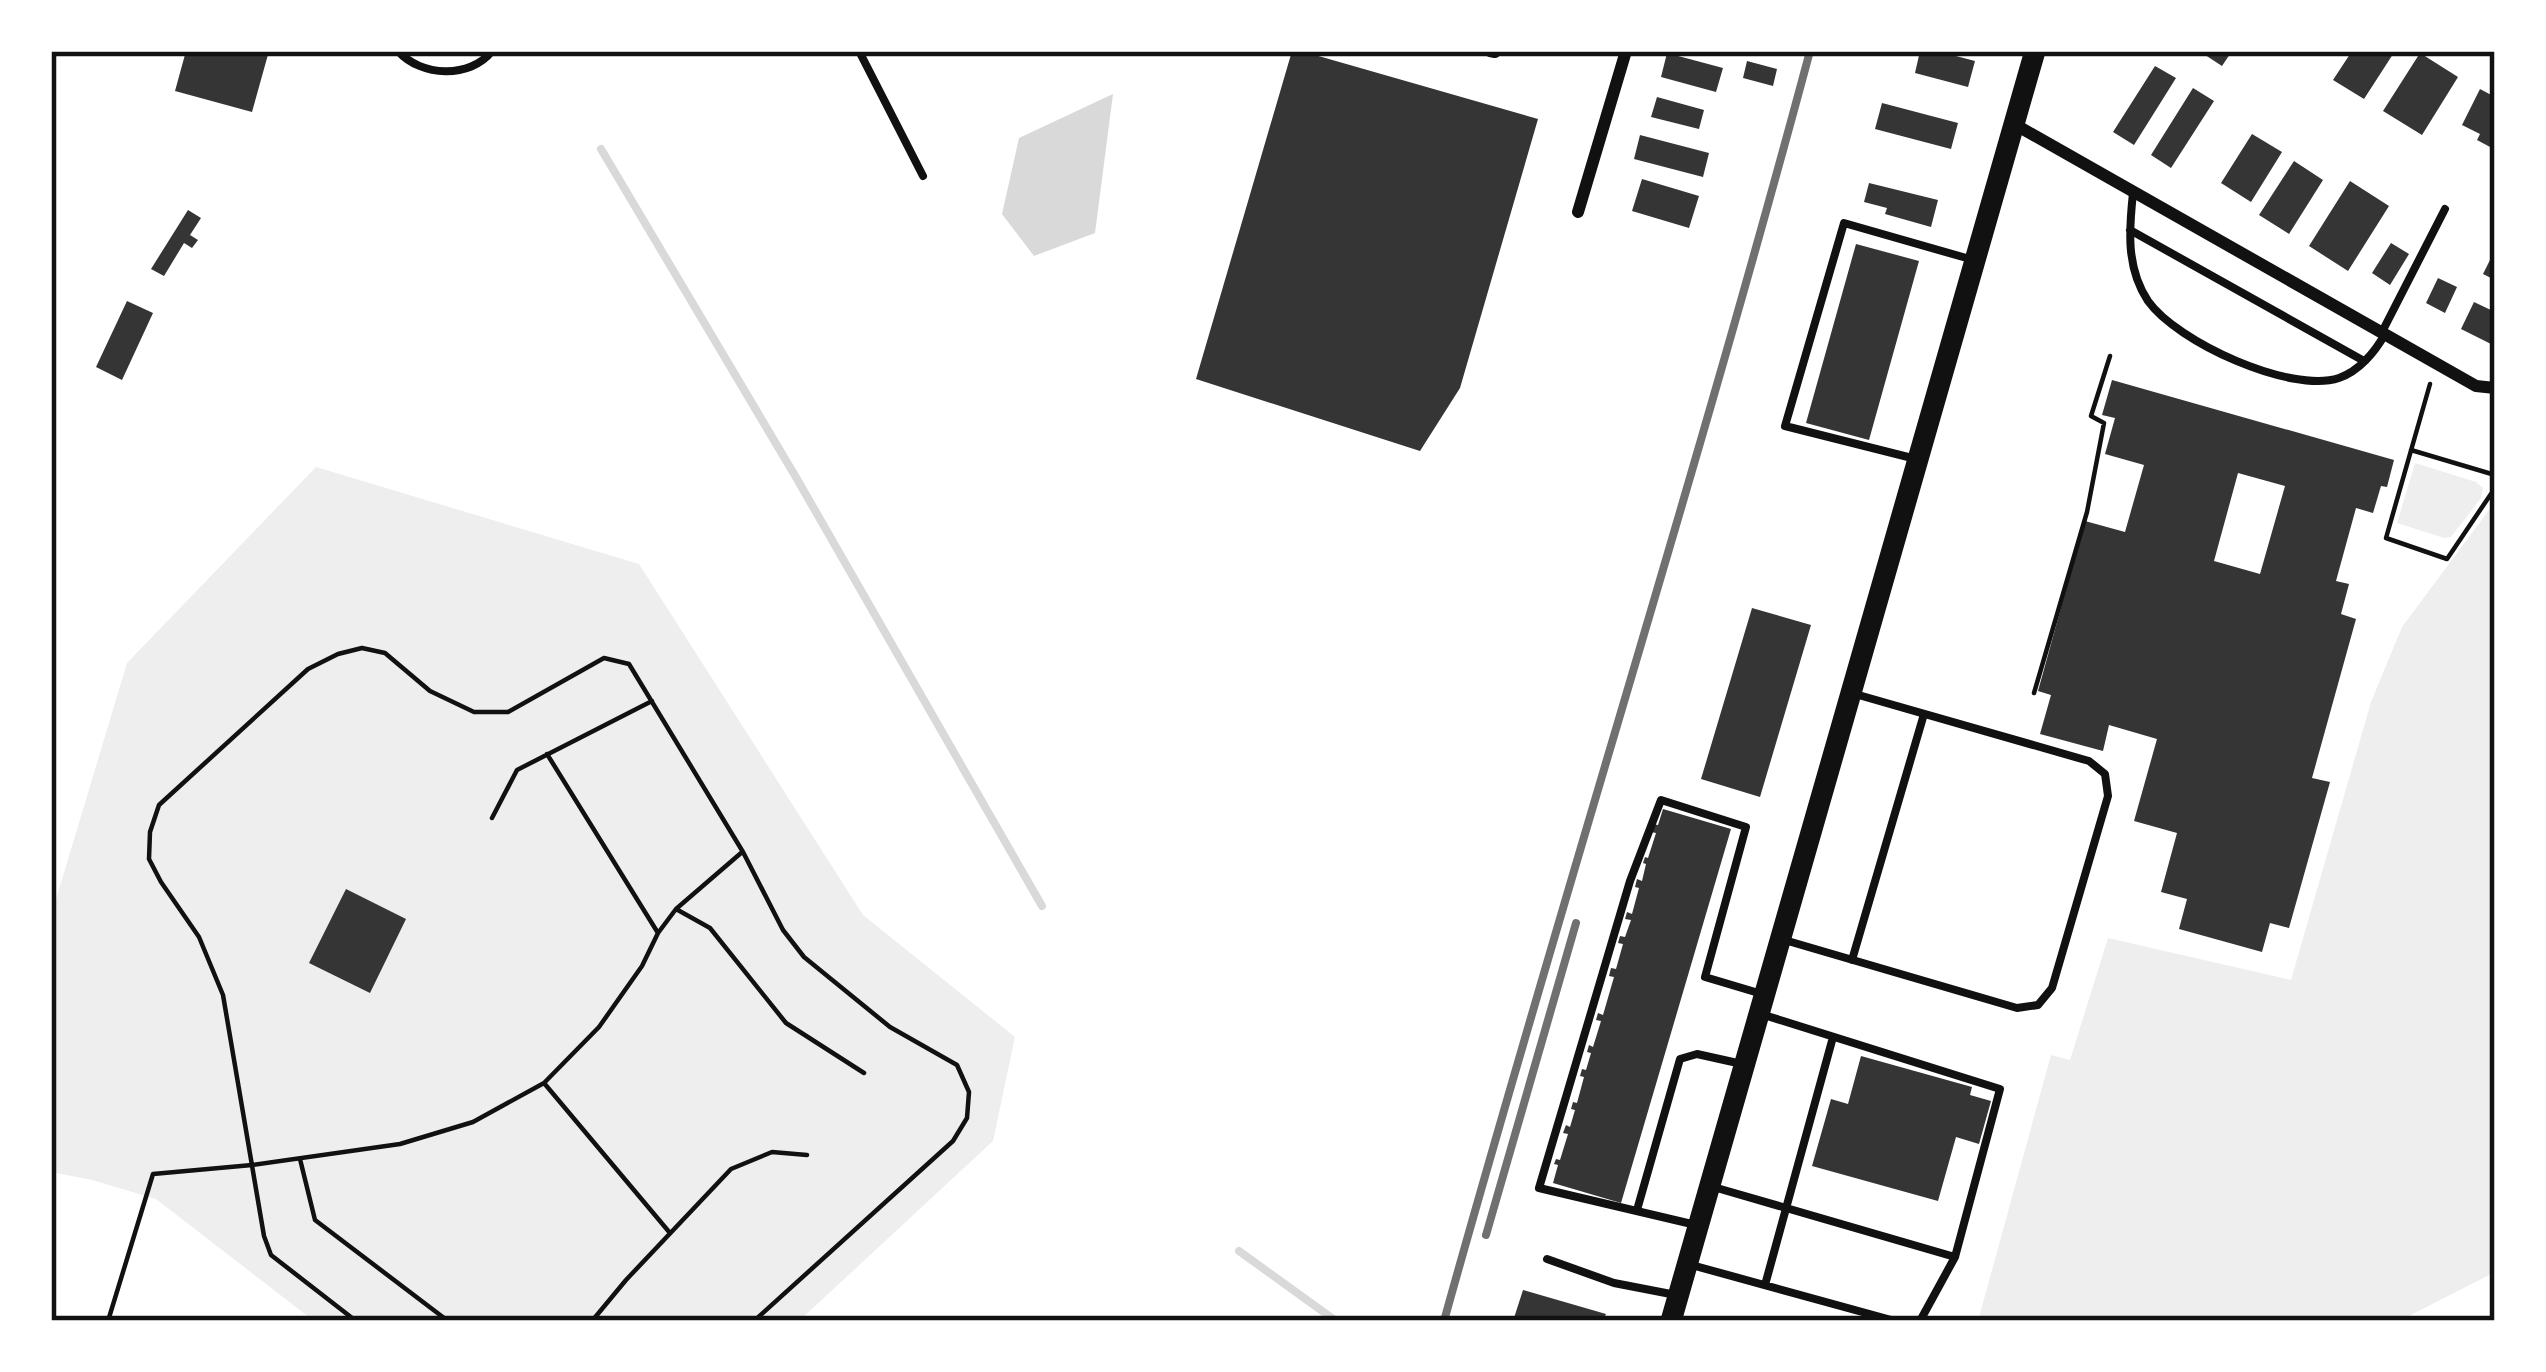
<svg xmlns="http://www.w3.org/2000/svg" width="2546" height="1372" font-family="'Source Sans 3',sans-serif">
	<rect width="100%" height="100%" fill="#fff"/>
	<path fill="#eee" d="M 2415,463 L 2476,482 L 2483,488 L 2481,498 L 2451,537 L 2444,538 L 2397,523 Z
		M 316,467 L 639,564 L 863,915 L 1015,1037 L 993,1141 L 799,1321 L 314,1321 L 156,1199 L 92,1180 L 51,1172 L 51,916 L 127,663 Z
		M 2495,502 L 2495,1272 L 2399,1321 L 1978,1321 L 2051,1055 L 2070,1060 L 2108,938 L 2291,980 L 2371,702 L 2402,627 Z"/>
	<path fill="#d9d9d9" d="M 1113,94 L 1095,233 L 1034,256 L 1002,214 L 1019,138 Z"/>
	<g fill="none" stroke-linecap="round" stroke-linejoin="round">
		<path stroke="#d9d9d9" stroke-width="8" d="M 601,149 L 797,479 L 1042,906
			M 1239,1251 L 1336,1321"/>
	</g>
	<path fill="#353535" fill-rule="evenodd" d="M 186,51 L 269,51 L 252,112 L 175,91 Z
		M 1292,51 L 1301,51 L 1538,119 L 1460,388 L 1420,451 L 1196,379 Z
		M 1920,51 L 1937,51 L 1975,61 L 1968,87 L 1915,73 Z
		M 2199,51 L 2232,51 L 2222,66 Z
		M 2352,51 L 2395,51 L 2364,99 L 2333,80 Z
		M 1667,53 L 1723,68 L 1716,92 L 1661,77 Z
		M 2420,53 L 2458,77 L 2422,135 L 2383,111 Z
		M 1747,61 L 1777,69 L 1773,86 L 1743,78 Z
		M 2155,66 L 2176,78 L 2134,145 L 2113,132 Z
		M 2193,88 L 2214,101 L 2171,168 L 2151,155 Z
		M 2480,89 L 2495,97 L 2495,141 L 2492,148 L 2477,140 L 2480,134 L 2462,125 Z
		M 1657,97 L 1704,110 L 1699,129 L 1651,117 Z
		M 1882,103 L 1958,123 L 1951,149 L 1875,129 Z
		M 2252,134 L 2282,152 L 2251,202 L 2221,183 Z
		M 1640,135 L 1709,153 L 1703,177 L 1634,159 Z
		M 2294,161 L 2323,180 L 2289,234 L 2259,215 Z
		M 1642,179 L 1699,196 L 1689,228 L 1632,211 Z
		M 2350,181 L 2389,206 L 2348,271 L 2309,246 Z
		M 1869,183 L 1938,200 L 1931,227 L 1885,214 L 1887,208 L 1864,202 Z
		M 188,210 L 201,218 L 190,235 L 198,240 L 192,248 L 184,243 L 164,276 L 151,269 Z
		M 2391,243 L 2409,254 L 2390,285 L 2372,273 Z
		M 1856,244 L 1919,261 L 1869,440 L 1806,423 Z
		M 2495,250 L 2495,280 L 2483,274 Z
		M 2438,278 L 2457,287 L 2445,313 L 2426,303 Z
		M 127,301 L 153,313 L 122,380 L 96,367 Z
		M 2474,302 L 2495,312 L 2495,346 L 2461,329 Z
		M 2112,380 L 2394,460 L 2387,487 L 2381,486 L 2373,513 L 2356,508 L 2336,581 L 2349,584 L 2341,614 L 2356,619 L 2312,778 L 2330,782 L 2289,928 L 2270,923 L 2262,952 L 2179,929 L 2187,899 L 2161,892 L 2177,833 L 2134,821 L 2157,739 L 2109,725 L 2103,751 L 2040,734 L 2051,695 L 2038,691 L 2085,521 L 2125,532 L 2144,465 L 2105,454 L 2115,418 L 2102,415 ZM 2238,473 L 2285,486 L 2260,574 L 2214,561 Z
		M 1752,608 L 1811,625 L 1760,797 L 1701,779 Z
		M 1663,809 L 1731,829 L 1621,1203 L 1553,1183 L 1558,1165 L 1554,1164 L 1556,1159 L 1560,1160 L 1568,1134 L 1563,1133 L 1566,1125 L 1570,1127 L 1575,1110 L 1571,1109 L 1573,1102 L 1577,1103 L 1584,1077 L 1580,1076 L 1582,1069 L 1586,1070 L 1591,1053 L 1587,1052 L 1589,1045 L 1593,1047 L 1601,1021 L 1596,1020 L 1598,1013 L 1603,1015 L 1614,977 L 1609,976 L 1611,968 L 1616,969 L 1623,944 L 1618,943 L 1620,936 L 1625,937 L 1631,920 L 1625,919 L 1627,912 L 1632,914 L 1639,888 L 1635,887 L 1637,879 L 1642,881 L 1646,864 L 1643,863 L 1645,857 L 1648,858 L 1656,833 L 1651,832 L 1653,824 L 1658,825 Z
		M 346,889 L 406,919 L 370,993 L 309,963 Z
		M 1861,1056 L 1972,1087 L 1970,1095 L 1991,1101 L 1979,1144 L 1956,1137 L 1938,1201 L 1812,1166 L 1831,1099 L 1848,1104 Z
		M 1523,1290 L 1606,1314 L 1603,1321 L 1513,1321 Z"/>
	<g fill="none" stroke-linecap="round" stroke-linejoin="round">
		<path stroke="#111" stroke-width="4.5" d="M 2430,384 L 2386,538 L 2447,559 L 2495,488
			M 2411,450 L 2495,475
			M 2034,693 L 2087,512 L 2104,423 L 2091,416 L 2110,356
			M 547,754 L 658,933
			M 492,818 L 517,770 L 652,701
			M 676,909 L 710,928 L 786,1023 L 864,1073
			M 544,1083 L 670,1233
			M 300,1159 L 315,1220 L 448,1321
			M 108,1321 L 153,1174 L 252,1165 L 400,1144 L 473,1122 L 544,1083 L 599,1027 L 642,966 L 658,933 L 676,909 L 741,853
			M 356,1321 L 271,1255 L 264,1236 L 223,995 L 199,937 L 161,882 L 149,859 L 150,832 L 159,805 L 308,669 L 338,654 L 362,648 L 385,653 L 430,691 L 474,712 L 508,712 L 604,658 L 629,664 L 743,852 L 783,930 L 804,957 L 890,1027 L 957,1065 L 969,1092 L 967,1118 L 953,1141 L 754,1321
			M 592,1321 L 626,1280 L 731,1169 L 772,1152 L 807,1155"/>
		<path stroke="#111" stroke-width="8" d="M 398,51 C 421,77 470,79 492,51
			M 859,51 L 923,176
			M 2133,193 C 2129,230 2126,268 2148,301 C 2177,342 2291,394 2339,378 C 2359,371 2375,352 2385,334
			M 2130,230 L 2364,361
			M 2382,332 L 2445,209
			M 1916,459 L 1785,426 L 1844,223 L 1970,259
			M 1781,939 L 2017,1008 L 2038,1005 L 2052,988 L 2108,796 L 2105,774 L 2089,761 L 1855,694
			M 1852,960 L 1924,714
			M 1710,1186 L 1955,1257 L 2000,1089 L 1764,1015
			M 1637,1210 L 1680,1059 L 1697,1054 L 1742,1064
			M 1696,1225 L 1539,1188 L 1630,881 L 1661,800 L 1746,827 L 1705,977 L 1762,994
			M 1547,1259 L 1614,1283 L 1676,1295
			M 1688,1264 L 1895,1321
			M 1765,1285 L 1833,1037
			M 1920,1321 L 1955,1257"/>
		<path stroke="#111" stroke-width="12" d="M 1490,51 L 1495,52
			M 2014,124 L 2476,386 L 2495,388
			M 1578,212 L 1626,51"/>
		<path stroke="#111" stroke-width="21" d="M 1671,1321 L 2035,51"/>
		<path stroke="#707070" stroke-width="8" d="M 1486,1235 L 1576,923
			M 1444,1321 C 1562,897 1696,477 1810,51"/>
	</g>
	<rect width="2546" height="1372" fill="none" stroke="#ffffff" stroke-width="108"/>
	<rect x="54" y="54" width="2438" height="1264" fill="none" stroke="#111" stroke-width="4.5"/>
</svg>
